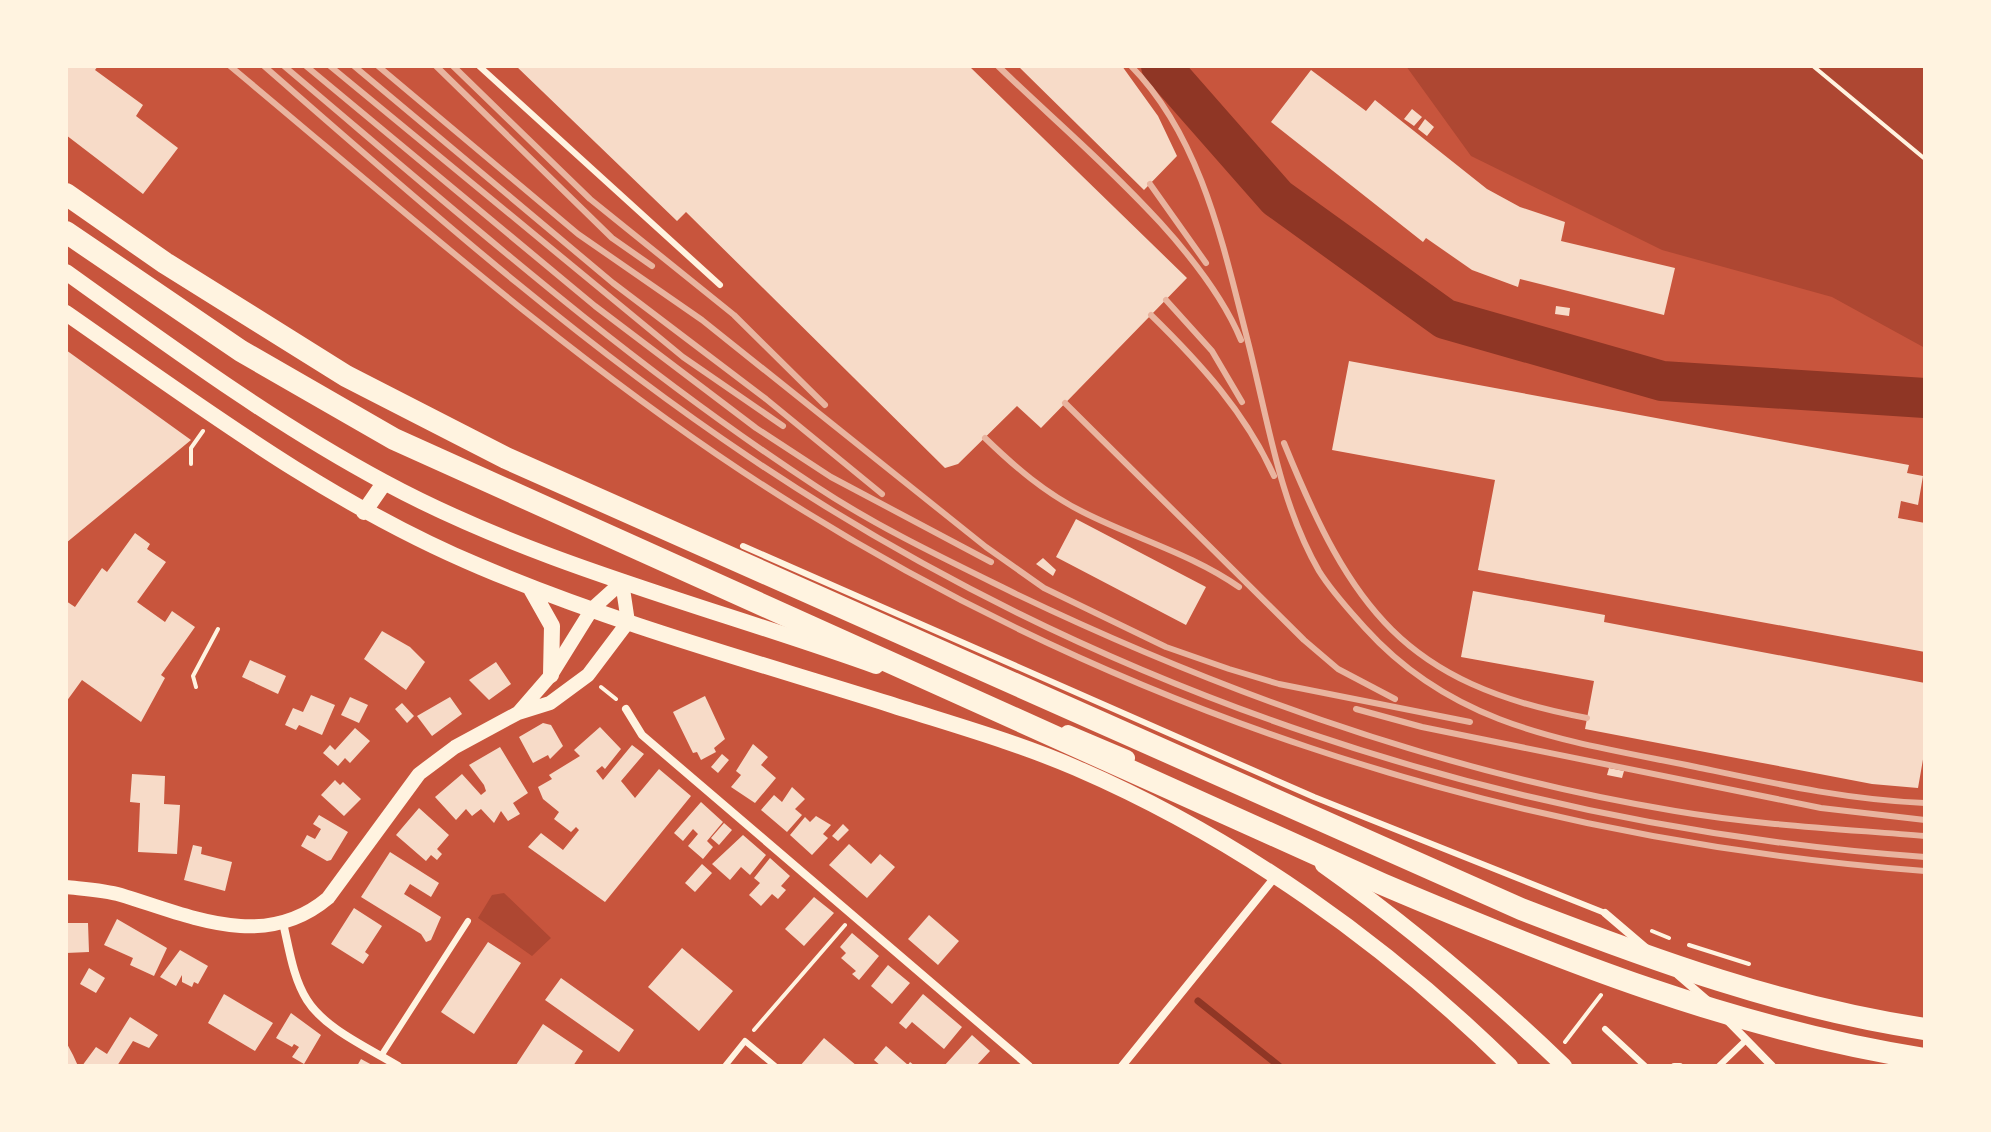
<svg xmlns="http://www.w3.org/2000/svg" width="1991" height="1132" font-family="Mulish,sans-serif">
	<rect width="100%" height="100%" fill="#c8553d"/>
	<path fill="#ae4732" d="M 1406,66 L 1925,66 L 1925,348 L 1832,297 L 1662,250 L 1471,156 Z
		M 504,893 L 551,938 L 532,956 L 478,918 L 492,895 Z"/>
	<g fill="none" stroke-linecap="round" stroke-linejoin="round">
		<path stroke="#8f3625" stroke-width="7" d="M 1198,1001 L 1279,1066"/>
		<path stroke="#8f3625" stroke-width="40" d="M 1161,66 L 1277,198 L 1445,319 L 1662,381 L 1925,398"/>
	</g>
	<path fill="#f7dbc8" d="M 66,66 L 98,66 L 95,70 L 143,105 L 136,116 L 178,148 L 143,194 L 66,135 Z
		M 516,66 L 969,66 L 1187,278 L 1041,428 L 1017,406 L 958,464 L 945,468 L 686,212 L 677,221 Z
		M 1018,66 L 1122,66 L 1158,116 L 1177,156 L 1144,190 Z
		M 1311,70 L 1366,111 L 1375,100 L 1487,189 L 1520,207 L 1565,222 L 1561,241 L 1675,268 L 1664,315 L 1520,279 L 1518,287 L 1472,270 L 1426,238 L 1423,242 L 1271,122 Z
		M 1412,109 L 1422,117 L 1414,126 L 1404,119 Z
		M 1425,119 L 1434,127 L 1427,136 L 1418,129 Z
		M 1556,306 L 1570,308 L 1569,316 L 1555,314 Z
		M 66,350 L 191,440 L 66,543 Z
		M 1349,361 L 1909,465 L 1907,473 L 1923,476 L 1918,505 L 1901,501 L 1898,518 L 1925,523 L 1925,652 L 1478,570 L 1495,480 L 1332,450 Z
		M 1076,519 L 1206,587 L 1186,625 L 1056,557 Z
		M 135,533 L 150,544 L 147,549 L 166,562 L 137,602 L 165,622 L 172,611 L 195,627 L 161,675 L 165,678 L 141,722 L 82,680 L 66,702 L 66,601 L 75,607 L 102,568 L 107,572 Z
		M 1043,558 L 1056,570 L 1053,576 L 1036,564 Z
		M 1473,591 L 1605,615 L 1604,622 L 1925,683 L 1925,748 L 1918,788 L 1872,784 L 1585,729 L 1594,681 L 1461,657 Z
		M 382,631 L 410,647 L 425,662 L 406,690 L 364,659 Z
		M 250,660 L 286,676 L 278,694 L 242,677 Z
		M 496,662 L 511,684 L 489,700 L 469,680 Z
		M 311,695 L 335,705 L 322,735 L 299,725 L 296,730 L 285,725 L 293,708 L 303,712 Z
		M 705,696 L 725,739 L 714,748 L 716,752 L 701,760 L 697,752 L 693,753 L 673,712 Z
		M 350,697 L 368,705 L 359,723 L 341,715 Z
		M 450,697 L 462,714 L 432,736 L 417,716 Z
		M 402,703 L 414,716 L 407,723 L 395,709 Z
		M 543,723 L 551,725 L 563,746 L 550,759 L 548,755 L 533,763 L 519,737 Z
		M 600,727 L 621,749 L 605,769 L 602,766 L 596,771 L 603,780 L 632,745 L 644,754 L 621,781 L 635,798 L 659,769 L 691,796 L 605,902 L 528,847 L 541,833 L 563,850 L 579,830 L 576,827 L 571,832 L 554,819 L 559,812 L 543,799 L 538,787 L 552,779 L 549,775 L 580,756 L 574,750 Z
		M 355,728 L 370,741 L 350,763 L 345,758 L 338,766 L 323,753 L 330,745 L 335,750 Z
		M 753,744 L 768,757 L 761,765 L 776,778 L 755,803 L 731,787 L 741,775 L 736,771 Z
		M 500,747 L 528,793 L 513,803 L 520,814 L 508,821 L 501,811 L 494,823 L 481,809 L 472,816 L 466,809 L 456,820 L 435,797 L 462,774 L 481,795 L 486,791 L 484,785 L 469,765 Z
		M 722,754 L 729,760 L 718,773 L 711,767 Z
		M 1609,768 L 1624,771 L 1622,778 L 1607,775 Z
		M 132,774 L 165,776 L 164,804 L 180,805 L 177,854 L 138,852 L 140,803 L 130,802 Z
		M 335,780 L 340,785 L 343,782 L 361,799 L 344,816 L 321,795 Z
		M 792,787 L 805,799 L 795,809 L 802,815 L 787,832 L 761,810 L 774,795 L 782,802 Z
		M 701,802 L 723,822 L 707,841 L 713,847 L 703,859 L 688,846 L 698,834 L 693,829 L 683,841 L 674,833 Z
		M 419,808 L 449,835 L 437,849 L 442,854 L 437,860 L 431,855 L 426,861 L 396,835 Z
		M 319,815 L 348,832 L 331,860 L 327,861 L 301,846 L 307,835 L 315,839 L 321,829 L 313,824 Z
		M 816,816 L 831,825 L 823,834 L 828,838 L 812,855 L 790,835 L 805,817 L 810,822 Z
		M 724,823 L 732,830 L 719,845 L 711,838 Z
		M 843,824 L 849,830 L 838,841 L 832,836 Z
		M 743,835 L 766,855 L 750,875 L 741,867 L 730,880 L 712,864 Z
		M 849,844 L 871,864 L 880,854 L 895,867 L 867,898 L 829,865 Z
		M 193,845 L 202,847 L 201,854 L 232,862 L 225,891 L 184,880 Z
		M 390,852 L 439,883 L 431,897 L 410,884 L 404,894 L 441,917 L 431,940 L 426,942 L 421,934 L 361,897 Z
		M 770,858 L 790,876 L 781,886 L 786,890 L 778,899 L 772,894 L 761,906 L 749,895 L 760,883 L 754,878 Z
		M 702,864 L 712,873 L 695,892 L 685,883 Z
		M 814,897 L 834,913 L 804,946 L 785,929 Z
		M 354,908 L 382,926 L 365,952 L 369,955 L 363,964 L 331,944 Z
		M 929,915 L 959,941 L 938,965 L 908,939 Z
		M 117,919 L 167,948 L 154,976 L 130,965 L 133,958 L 104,945 Z
		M 66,923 L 88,923 L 89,952 L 66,953 Z
		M 852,933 L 879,956 L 859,980 L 852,974 L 856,971 L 841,958 L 846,953 L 840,947 Z
		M 488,942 L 521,963 L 474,1034 L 441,1012 Z
		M 682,948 L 733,991 L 699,1031 L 648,987 Z
		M 180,950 L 208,966 L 198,984 L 194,982 L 192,987 L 182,982 L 182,975 L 176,986 L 160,977 Z
		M 888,965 L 910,983 L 892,1004 L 871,986 Z
		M 89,968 L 105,978 L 96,993 L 80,984 Z
		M 561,978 L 634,1030 L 619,1052 L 545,1000 Z
		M 224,994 L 273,1023 L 255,1051 L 208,1023 Z
		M 923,994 L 962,1027 L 944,1049 L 912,1022 L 906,1029 L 899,1023 Z
		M 291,1013 L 321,1035 L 304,1064 L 292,1057 L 299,1047 L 294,1044 L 292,1047 L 276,1038 Z
		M 130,1017 L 158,1035 L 149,1048 L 133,1041 L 117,1066 L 82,1066 L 96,1047 L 107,1054 Z
		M 543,1024 L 583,1051 L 573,1066 L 516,1065 Z
		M 972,1035 L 990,1051 L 976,1066 L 944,1066 Z
		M 824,1038 L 857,1066 L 800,1066 Z
		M 66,1042 L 73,1055 L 78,1066 L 66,1066 Z
		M 886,1046 L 908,1065 L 910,1062 L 915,1066 L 881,1066 L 874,1060 Z
		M 361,1059 L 374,1066 L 357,1066 Z"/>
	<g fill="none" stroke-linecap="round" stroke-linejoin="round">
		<path stroke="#fff3e0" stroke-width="4" d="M 1813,66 L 1925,159
			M 191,464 L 191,448 L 203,431
			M 196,687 L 193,676 L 218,629
			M 601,687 L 616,699
			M 1652,931 L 1669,938
			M 1689,945 L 1749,964
			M 754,1030 L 845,925
			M 1565,1042 L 1601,995"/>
		<path stroke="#fff3e0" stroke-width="6" d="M 479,66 L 720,285
			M 743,546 L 1314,797 L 1605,913
			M 1605,1029 L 1645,1066
			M 381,1056 L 468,921
			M 725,1066 L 745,1041 L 775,1066
			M 1674,1066 L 1680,1066
			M 1719,1066 L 1746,1040"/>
		<path stroke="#fff3e0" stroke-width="8" d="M 626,709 L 642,735 L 1029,1066
			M 1605,913 L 1646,948
			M 283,923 C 289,948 293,978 307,1000 C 325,1029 369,1048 398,1066
			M 1678,975 L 1707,1000
			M 1725,1018 L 1772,1066
			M 1122,1066 L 1275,877"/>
		<path stroke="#fff3e0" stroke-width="14" d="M 518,713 L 551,675 L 592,609 L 622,582
			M 66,887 C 84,889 104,890 121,895 C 190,916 264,952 328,898 L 419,774 L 455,747 L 518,713 L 550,703 L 588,675 L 628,622 L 622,582"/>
		<path stroke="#fff3e0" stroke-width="16" d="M 66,272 C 168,345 272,422 384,482 C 538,565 712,607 876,666
			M 66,313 C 200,406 330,504 481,567 C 613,623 752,661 889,704 C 951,724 1016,742 1076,768 C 1238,838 1385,943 1510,1066
			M 364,512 L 384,483
			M 530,587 L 552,626 L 551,675
			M 1068,733 L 1127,758
			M 1323,865 C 1409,926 1488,993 1564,1066"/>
		<path stroke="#fff3e0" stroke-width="22" d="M 66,194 L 165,263 L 346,376 L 506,458 L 1521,909 C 1653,960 1784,1008 1925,1029
			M 66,232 L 241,351 L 394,439 L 1382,884 C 1558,959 1734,1029 1925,1059"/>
		<path stroke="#e9b49f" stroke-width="6" d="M 230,66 C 397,205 562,352 743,472 C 1097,706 1503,839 1925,871
			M 264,66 C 421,203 576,341 749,457 C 1096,691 1508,828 1925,857
			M 284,66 C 457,212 627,363 817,487 C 879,528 947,560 1014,593 C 1223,693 1445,773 1675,811 C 1757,825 1842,829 1925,836
			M 306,66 L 595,306 L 756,428 L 831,477 L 991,562
			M 330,66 L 683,357 L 783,426
			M 354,66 L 613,283 L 766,399 L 882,494
			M 378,66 L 578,234 L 702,320 L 986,547 L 1044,588 L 1166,647 L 1229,669 L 1279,684 L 1470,722
			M 436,66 L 612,238 L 652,266
			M 453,66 L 590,199 L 734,315 L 825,405
			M 998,66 C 1075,141 1200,241 1241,340
			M 1131,66 C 1201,137 1223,245 1247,338 C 1267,415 1279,502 1319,571 C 1332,592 1349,610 1365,628 C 1456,729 1570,741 1696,767 C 1772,783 1847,800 1925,803
			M 1150,184 L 1206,263
			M 1166,300 L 1212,351 L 1242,402
			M 1151,315 C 1201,364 1245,412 1274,476
			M 1065,403 L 1304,640 L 1338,669 L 1395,699
			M 985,438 C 1015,467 1045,493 1083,512 C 1134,538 1192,554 1239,587
			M 1284,443 C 1351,608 1403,684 1587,718
			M 1356,709 L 1422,727 L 1821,808 L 1925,820"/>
	</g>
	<rect width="1991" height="1132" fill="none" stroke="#fff3e0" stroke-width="136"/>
</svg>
